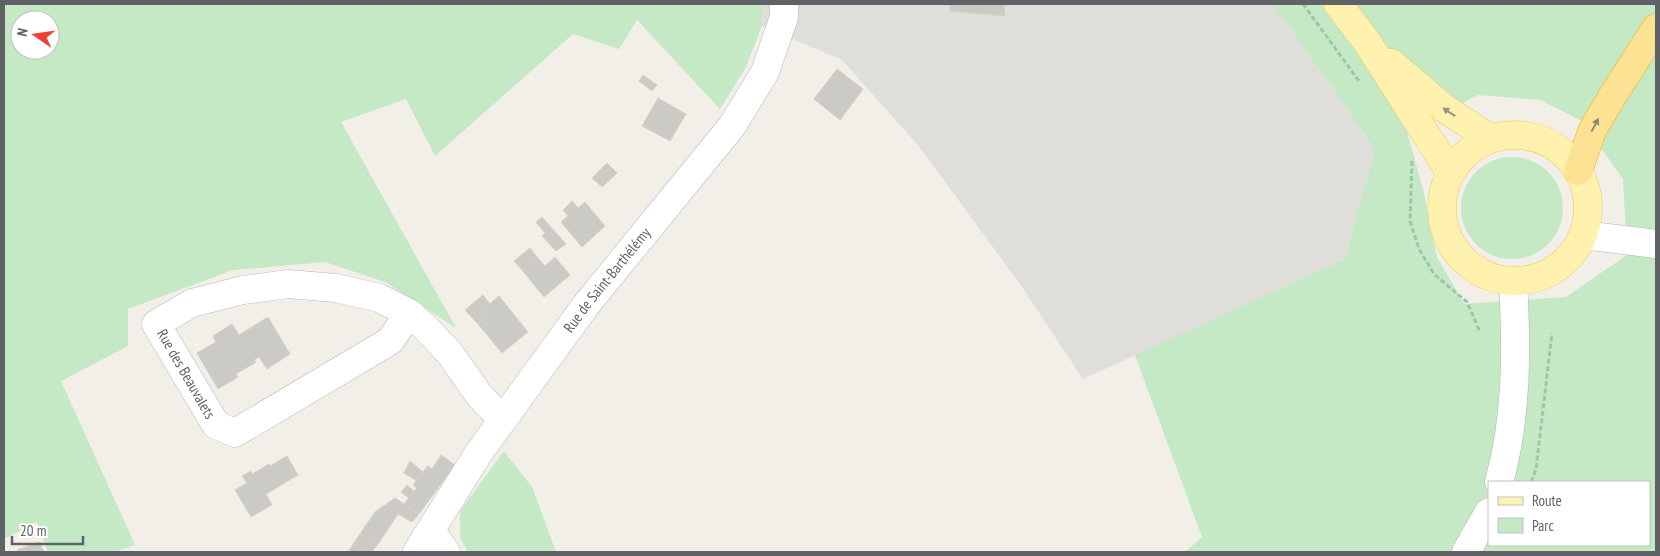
<svg xmlns="http://www.w3.org/2000/svg" width="1660" height="556" font-family="'PT Sans Narrow',sans-serif">
	<rect width="100%" height="100%" fill="#f1efe8"/>
	<path fill="#e0deda" d="M 763,4 L 1273,4 L 1375,149 L 1345,259 L 1083,379 L 1020,284 L 918,145 L 842,60 L 762,26 Z"/>
	<path fill="#c5e8c5" fill-rule="evenodd" d="M 4,4 L 763,4 L 762,26 L 746,67 L 720,109 L 637,20 L 619,49 L 573,34 L 435,156 L 406,99 L 341,122 L 456,328 L 385,282 L 325,262 L 233,270 L 128,309 L 128,346 L 61,381 L 135,545 L 114,552 L 48,552 L 37,522 L 4,539 ZM 20,20 L 50,20 L 50,50 L 20,50 Z
		M 1273,4 L 1656,4 L 1656,552 L 1185,552 L 1202,537 L 1135,355 L 1345,259 L 1375,149 ZM 1478,95 L 1541,100 L 1582,121 L 1623,179 L 1627,255 L 1566,297 L 1464,304 L 1437,257 L 1423,189 L 1407,132 ZM 1489,482 L 1649,482 L 1649,545 L 1489,545 Z
		M1461 208a51 51 0 1 1 102 0a51 51 0 1 1-102 0Z
		M 504,451 L 532,487 L 556,552 L 468,552 L 460,538 L 460,511 Z"/>
	<path fill="#cccac5" stroke="#d6d1c6" d="M 950,4 L 1004,4 L 1005,16 L 950,11 Z
		M 837,69 L 863,89 L 840,120 L 814,99 Z
		M 643,75 L 657,85 L 652,91 L 639,81 Z
		M 658,98 L 686,114 L 670,141 L 642,126 Z
		M 607,163 L 617,173 L 602,187 L 592,178 Z
		M 572,201 L 578,208 L 585,202 L 605,226 L 582,247 L 561,222 L 568,216 L 563,210 Z
		M 542,217 L 566,244 L 556,251 L 542,236 L 545,233 L 536,222 Z
		M 530,248 L 538,258 L 522,270 L 514,261 Z
		M 555,257 L 570,275 L 544,297 L 522,270 L 538,258 L 545,266 Z
		M 483,295 L 490,304 L 482,311 L 487,316 L 478,324 L 465,310 Z
		M 499,296 L 528,332 L 502,353 L 478,324 L 487,316 L 482,311 Z
		M 268,317 L 290,354 L 267,369 L 259,357 L 254,360 L 256,362 L 236,374 L 238,377 L 218,389 L 197,353 L 216,342 L 213,336 L 232,324 L 239,335 Z
		M 441,455 L 455,465 L 419,514 L 404,504 L 417,488 L 413,485 L 423,472 L 428,466 L 432,469 Z
		M 287,456 L 298,475 L 266,494 L 272,505 L 251,517 L 235,490 L 247,483 L 242,476 L 251,471 L 252,474 L 269,464 L 270,466 Z
		M 410,461 L 423,472 L 417,481 L 404,473 Z
		M 407,485 L 414,491 L 409,498 L 401,492 Z
		M 395,498 L 419,514 L 412,522 L 398,514 L 378,544 L 360,534 L 375,512 Z
		M 360,534 L 378,544 L 372,552 L 348,552 Z
		M 39,542 L 44,552 L 18,552 L 17,550 Z"/>
	<g fill="none" stroke-linecap="round" stroke-linejoin="round">
		<defs>
			<g id="minor">
				<path d="M 1583,235 L 1656,244"/>
				<path d="M 409,313 L 390,341 L 235,433 L 216,425 L 156,324 L 192,303 L 243,290 L 288,284 L 336,288 L 379,298 L 409,313 L 427,329 L 451,355 L 479,395 L 502,419"/>
				<path d="M 1499,482 C 1517,418 1517,349 1513,282"/>
				<path d="M 431,531 L 446,552"/>
				<path id="s1" d="M 417,552 L 478,454 L 586,305 L 732,126 L 765,72 L 784,17 L 784,4"/>
				<path d="M 1466,552 L 1489,512"/>
			</g>
			<path id="major" d="M 1338,4 L 1367,42 L 1450,172
				M 1391,63 L 1445,109 L 1490,138
				M1442 208a73 73 0 1 1 146 0a73 73 0 1 1-146 0Z"/>
			<path id="highway" d="M 1578,171 L 1592,131 L 1613,95 L 1656,28"/>
		</defs>
		<use href="#minor" stroke="#b5b8bc" stroke-width="29"/>
		<use href="#major" stroke="#f2c960" stroke-width="29"/>
		<use href="#highway" stroke="#f9ab00" stroke-width="29"/>
		<path stroke="#9cc7a9" stroke-width="3" stroke-dasharray="5 2.5" stroke-linecap="butt" d="M 1303,4 L 1359,81
			M 1412,161 L 1410,221 L 1419,249 L 1434,274 L 1467,302 L 1480,332
			M 1531,482 L 1536,469 L 1552,333"/>
		<use href="#minor" stroke="#fff" stroke-width="28"/>
		<use href="#major" stroke="#fff2af" stroke-width="28"/>
		<use href="#highway" stroke="#fde293" stroke-width="28"/>
	</g>
	<defs><path id="oneway-solid" d="M-6-.8H1V-3.2L6.5 0L1 3.2V.8H-6Z" transform="scale(1.25)"/></defs>
	<use fill="#979581" href="#oneway-solid" transform="translate(1449 112) rotate(-146)"/>
	<use fill="#8e8975" href="#oneway-solid" transform="translate(1595 125) rotate(-62)"/>
	<g text-anchor="middle" stroke-width="4.5" stroke-linejoin="round" paint-order="stroke">
		<g font-size="15" fill="#5f6368" stroke="#fff">
			<text dy="5" stroke="none"><textPath href="#s1" startOffset="332">Rue de Saint-Barthélémy</textPath></text>
			<text transform="translate(186 374) rotate(60)" y="5">Rue des Beauvalets</text>
		</g>
	</g>
	<rect width="1660" height="556" fill="none" stroke="#5f6368" stroke-width="10"/>
	<rect x="1488" y="481" width="162" height="65" fill="#ffffff" stroke="#bfc1c3"/>
	<rect x="1498" y="497" width="25" height="8" fill="#fff2af" stroke="#bfc1c3"/>
	<text x="1532" y="506" font-size="15" fill="#5f6368">Route</text>
	<rect x="1498" y="518" width="25" height="15" fill="#c5e8c5" stroke="#bfc1c3"/>
	<text x="1532" y="531" font-size="15" fill="#5f6368">Parc</text>
	<g transform="translate(35 35) rotate(283)"><circle r="24" fill="#ffffff" stroke="#bfc1c3"/>
	<path d="M0-4L9 19L0 12L-9 19Z" fill="#ea4335"/>
	<text y="-8" font-size="14" font-weight="bold" text-anchor="middle" fill="#5f6368">N</text>
	</g>
	<path d="M12 536v8h71v-8" fill="none" stroke="#5f6368" stroke-width="2.5"/>
	<text x="20" y="536" font-size="15" fill="#5f6368" stroke="#ffffff" stroke-width="4" paint-order="stroke">20 m</text>
</svg>
